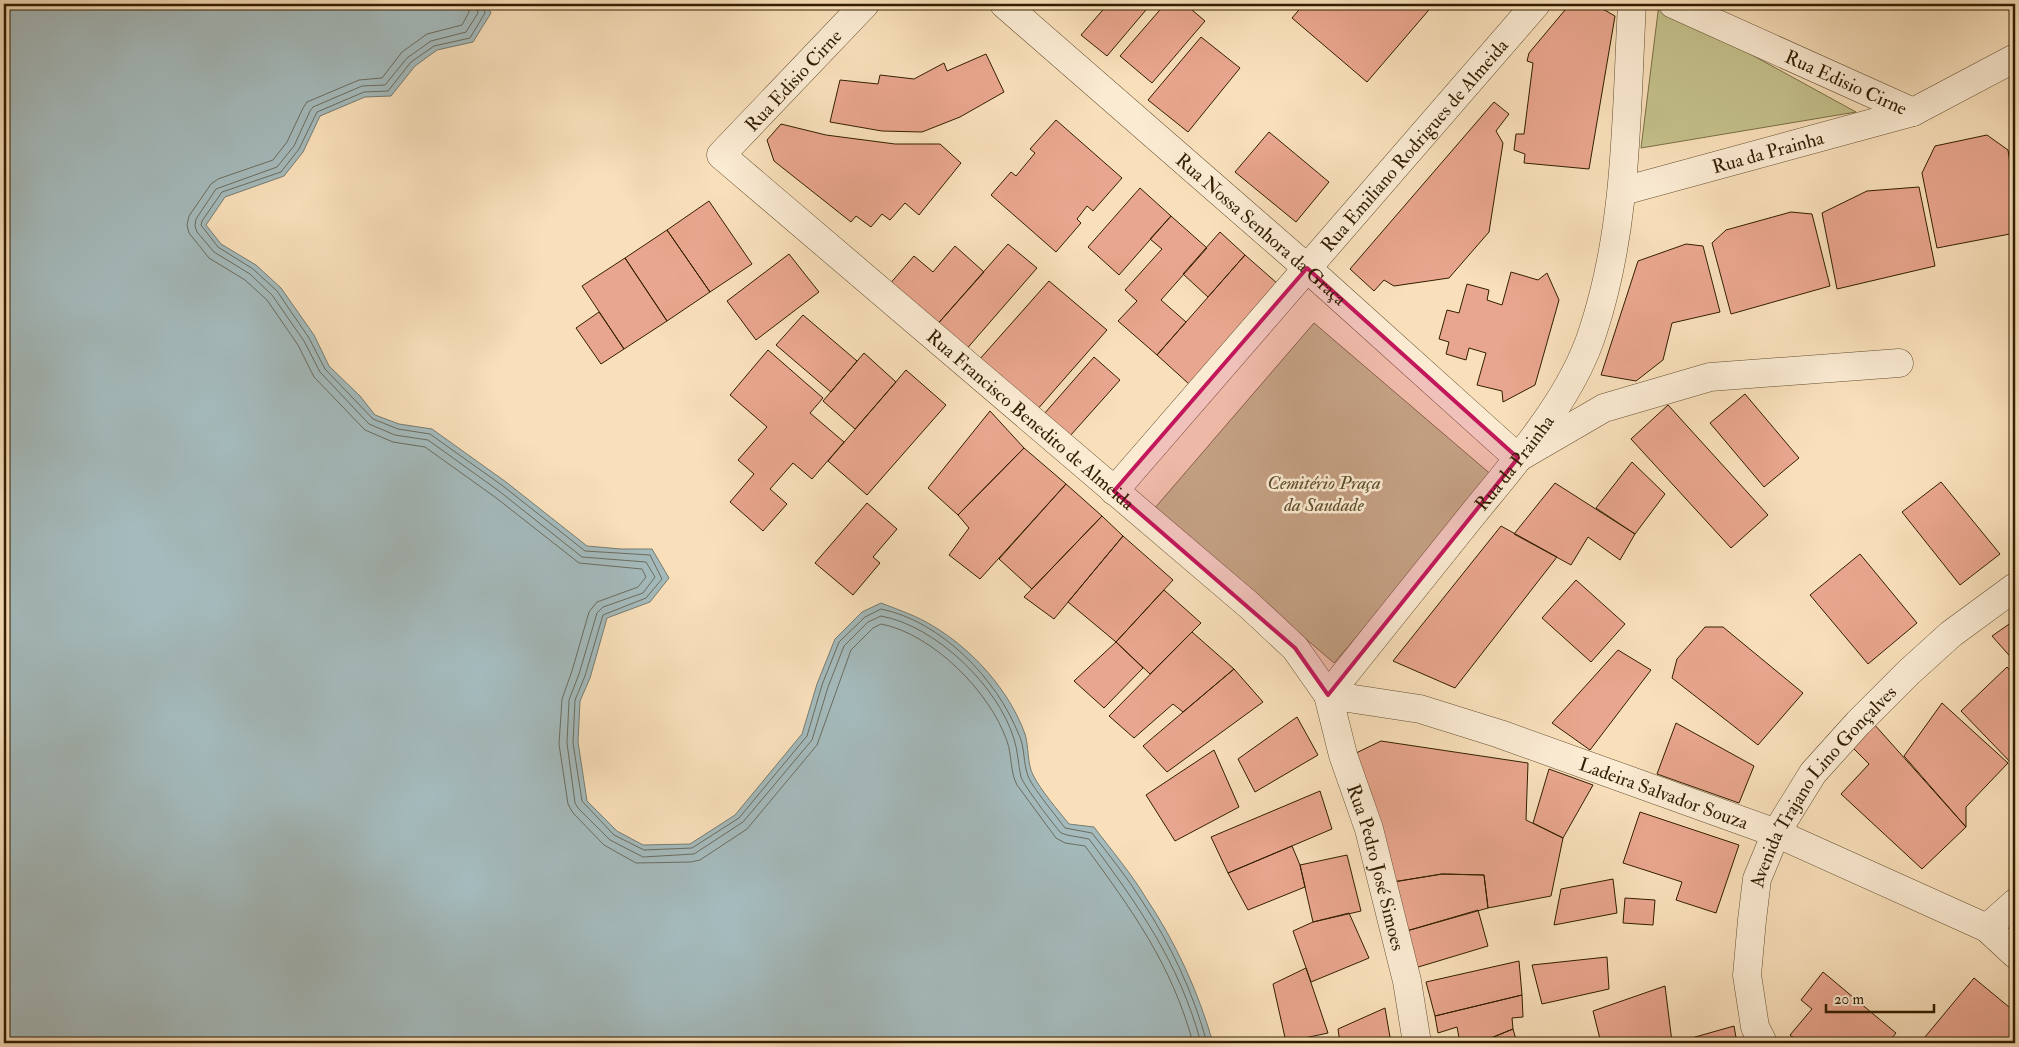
<svg xmlns="http://www.w3.org/2000/svg" width="2019" height="1047" font-family="'IM FELL Double Pica',serif">
	<rect width="100%" height="100%" fill="#f9e0bb"/>
	<filter id="stains"><feTurbulence type="fractalNoise" baseFrequency=".004" numOctaves="4"/><feColorMatrix values="0 0 0 0 .2 0 0 0 0 .09 0 0 0 0 .02 0 0 0 .5 -.17"/></filter>
	<radialGradient id="worn" r=".72"><stop offset=".6" stop-color="#630" stop-opacity="0"/><stop offset="1" stop-color="#630" stop-opacity=".3"/></radialGradient>
	<path fill="#c4c18c" stroke="#7b7046" d="M 1659,4 L 1856,112 L 1641,148 Z
		M 1314,323 L 1494,477 L 1334,663 L 1154,509 Z"/>
	<path fill="#a4babc" stroke="#767c71" d="M 4,4 L 487,4 L 491,13 L 473,42 L 437,50 L 415,66 L 391,96 L 365,97 L 320,116 L 303,152 L 284,176 L 225,197 L 206,225 L 221,244 L 256,265 L 281,288 L 314,335 L 329,366 L 360,396 L 375,415 L 399,424 L 432,429 L 506,482 L 587,546 L 621,549 L 652,549 L 669,578 L 650,602 L 607,618 L 590,678 L 580,701 L 578,742 L 587,801 L 617,831 L 643,845 L 690,844 L 735,815 L 802,734 L 817,684 L 835,639 L 862,612 L 881,603 C 899,610 917,616 933,626 C 973,650 1009,690 1025,734 C 1029,747 1027,763 1033,775 C 1042,792 1057,809 1069,824 L 1094,827 C 1112,851 1131,873 1146,898 C 1176,943 1198,991 1213,1043 L 4,1043 Z"/>
	<g fill="none" stroke-linecap="round" stroke-linejoin="round">
		<path stroke="#6b6c5e" stroke-width="1" d="M 469,4 L 469,12 L 462,25 L 427,34 L 402,52 L 382,78 L 359,80 L 307,102 L 303,108 L 287,142 L 273,160 L 218,179 L 211,184 L 189,216 L 187,225 L 189,233 L 209,258 L 245,280 L 267,300 L 298,345 L 314,377 L 365,430 L 393,442 L 425,447 L 495,497 L 579,563 L 642,569 L 646,577 L 638,587 L 597,602 L 589,612 L 572,671 L 562,699 L 559,744 L 568,804 L 573,813 L 604,845 L 636,863 L 691,862 L 700,860 L 747,829 L 817,745 L 851,650 L 873,628 L 881,624 C 933,634 990,692 1007,741 C 1012,755 1010,772 1017,785 L 1056,838 L 1065,843 L 1085,846 C 1132,910 1172,965 1193,1043
			M 476,4 L 478,13 L 466,32 L 431,41 L 407,58 L 385,85 L 362,86 L 313,107 L 310,111 L 294,146 L 277,167 L 216,189 L 196,219 L 195,226 L 197,232 L 214,252 L 250,274 L 272,295 L 304,341 L 320,372 L 369,424 L 395,435 L 428,440 L 499,491 L 582,557 L 646,562 L 655,577 L 643,593 L 603,607 L 597,613 L 579,674 L 569,700 L 567,743 L 575,803 L 578,808 L 610,840 L 643,857 L 694,854 L 743,822 L 812,740 L 828,687 L 844,646 L 868,622 L 881,616 C 936,626 998,686 1014,739 C 1018,751 1018,764 1021,777 C 1024,786 1053,824 1061,833 L 1067,835 L 1089,839 C 1138,905 1179,962 1201,1043
			M 483,4 L 485,13 L 470,38 L 434,46 L 411,62 L 388,91 L 364,92 L 317,112 L 299,149 L 281,172 L 222,192 L 202,221 L 201,225 L 218,247 L 253,269 L 277,291 L 309,338 L 325,369 L 373,419 L 398,429 L 430,434 L 503,486 L 585,551 L 650,555 L 662,579 L 646,598 L 603,615 L 585,676 L 575,700 L 573,743 L 582,801 L 614,835 L 644,850 L 692,848 L 739,818 L 807,736 L 822,685 L 839,642 L 865,617 L 881,609 C 941,621 997,679 1019,735 C 1025,747 1023,763 1028,776 C 1032,787 1057,817 1065,828 L 1092,833 C 1109,855 1127,877 1142,901 C 1171,945 1193,992 1207,1043"/>
	</g>
	<path fill="#e9a68e" stroke="#321e00" d="M 1108,4 L 1151,4 L 1107,56 L 1081,35 Z
		M 1165,4 L 1185,4 L 1205,21 L 1152,83 L 1120,56 Z
		M 1304,4 L 1434,4 L 1367,82 L 1292,18 Z
		M 1570,4 L 1579,4 L 1586,9 L 1591,4 L 1594,4 L 1615,16 L 1589,169 L 1524,163 L 1525,154 L 1514,150 L 1516,134 L 1524,134 L 1533,63 L 1527,61 L 1529,53 Z
		M 1201,37 L 1240,68 L 1188,132 L 1148,100 Z
		M 986,54 L 1004,92 L 960,117 L 922,132 L 882,131 L 830,122 L 840,80 L 878,84 L 880,75 L 914,79 L 944,63 L 947,71 Z
		M 1494,102 L 1509,114 L 1496,131 L 1503,143 L 1489,232 L 1449,278 L 1394,286 L 1384,280 L 1374,291 L 1350,269 Z
		M 1056,120 L 1122,178 L 1093,211 L 1087,206 L 1077,219 L 1081,223 L 1056,252 L 991,195 L 1011,172 L 1016,176 L 1035,153 L 1030,149 Z
		M 781,124 L 826,135 L 895,144 L 940,144 L 961,163 L 919,215 L 905,203 L 890,220 L 882,214 L 871,227 L 856,216 L 851,222 L 774,161 L 767,140 Z
		M 1269,132 L 1329,182 L 1296,222 L 1235,172 Z
		M 1987,135 L 2008,150 L 2015,197 L 2015,233 L 1937,248 L 1922,173 L 1935,146 Z
		M 2015,135 L 2015,164 L 2010,137 Z
		M 1919,187 L 1935,266 L 1837,289 L 1822,213 L 1867,191 Z
		M 1140,188 L 1171,216 L 1119,275 L 1088,247 Z
		M 709,201 L 752,264 L 710,292 L 667,230 Z
		M 1791,212 L 1812,214 L 1830,286 L 1731,314 L 1712,243 L 1726,230 Z
		M 1171,216 L 1207,248 L 1161,300 L 1186,322 L 1157,355 L 1118,321 L 1137,301 L 1125,290 L 1162,249 L 1150,239 Z
		M 667,230 L 710,292 L 667,321 L 625,258 Z
		M 1220,232 L 1245,255 L 1208,297 L 1183,274 Z
		M 1008,244 L 1037,268 L 964,352 L 935,327 Z
		M 1686,244 L 1703,246 L 1720,312 L 1672,323 L 1663,360 L 1636,381 L 1601,375 L 1638,261 Z
		M 955,246 L 984,272 L 935,327 L 888,286 L 914,256 L 933,272 Z
		M 789,254 L 819,292 L 756,340 L 727,301 Z
		M 1245,255 L 1278,284 L 1189,384 L 1157,355 Z
		M 625,258 L 667,321 L 624,349 L 582,286 Z
		M 1511,272 L 1538,280 L 1547,273 L 1559,300 L 1535,385 L 1503,402 L 1502,391 L 1477,385 L 1486,353 L 1469,348 L 1466,360 L 1446,354 L 1449,342 L 1439,339 L 1447,310 L 1459,313 L 1467,284 L 1489,290 L 1487,300 L 1502,305 Z
		M 1049,281 L 1107,330 L 1036,411 L 979,360 Z
		M 599,312 L 624,349 L 601,364 L 576,328 Z
		M 803,315 L 857,361 L 831,392 L 776,345 Z
		M 768,350 L 823,398 L 810,413 L 844,442 L 812,479 L 793,463 L 770,489 L 787,504 L 763,531 L 730,502 L 754,474 L 738,460 L 767,427 L 730,395 Z
		M 864,353 L 896,382 L 855,429 L 823,401 Z
		M 1094,357 L 1120,380 L 1070,436 L 1044,414 Z
		M 906,370 L 946,405 L 867,495 L 828,461 Z
		M 1745,394 L 1799,458 L 1764,487 L 1710,423 Z
		M 1668,405 L 1768,515 L 1731,548 L 1631,439 Z
		M 990,411 L 1024,448 L 958,515 L 928,488 Z
		M 1024,448 L 1066,484 L 980,579 L 949,555 L 969,528 L 958,515 Z
		M 1632,462 L 1665,494 L 1635,534 L 1596,508 Z
		M 1941,482 L 2000,554 L 1960,585 L 1902,512 Z
		M 1555,483 L 1635,534 L 1620,560 L 1588,537 L 1571,565 L 1514,534 Z
		M 1066,484 L 1102,516 L 1032,589 L 999,559 Z
		M 867,503 L 897,529 L 873,557 L 880,563 L 853,595 L 815,563 Z
		M 1102,516 L 1123,536 L 1054,619 L 1024,597 Z
		M 1501,526 L 1557,557 L 1455,688 L 1393,661 Z
		M 1123,536 L 1173,580 L 1116,642 L 1068,602 Z
		M 1860,554 L 1917,623 L 1868,664 L 1810,595 Z
		M 1576,580 L 1625,624 L 1591,662 L 1542,618 Z
		M 1164,590 L 1201,623 L 1150,674 L 1116,642 Z
		M 2015,620 L 2015,662 L 1992,636 Z
		M 1705,627 L 1723,627 L 1803,693 L 1758,745 L 1672,678 L 1677,659 Z
		M 1192,632 L 1234,669 L 1183,712 L 1173,704 L 1134,738 L 1109,716 Z
		M 1116,642 L 1143,668 L 1104,708 L 1074,681 Z
		M 1618,650 L 1651,670 L 1590,750 L 1552,723 Z
		M 2007,667 L 2015,676 L 2015,767 L 1961,711 Z
		M 1234,669 L 1263,702 L 1167,772 L 1143,746 Z
		M 1942,703 L 2008,763 L 1966,807 L 1966,827 L 1904,756 Z
		M 1297,717 L 1318,755 L 1255,792 L 1238,759 Z
		M 1676,723 L 1754,766 L 1739,803 L 1657,774 Z
		M 1873,723 L 1966,827 L 1922,869 L 1841,794 L 1869,764 L 1851,746 Z
		M 1381,741 L 1528,763 L 1526,820 L 1563,838 L 1551,896 L 1488,908 L 1484,875 L 1442,874 L 1393,882 L 1354,754 Z
		M 1214,750 L 1239,807 L 1175,841 L 1146,795 Z
		M 1549,769 L 1593,785 L 1563,838 L 1533,823 Z
		M 1320,791 L 1332,829 L 1228,873 L 1211,837 Z
		M 1640,812 L 1739,845 L 1716,913 L 1676,900 L 1682,882 L 1623,863 Z
		M 1292,846 L 1300,865 L 1305,887 L 1248,910 L 1228,873 Z
		M 1347,855 L 1361,911 L 1313,922 L 1300,865 Z
		M 1442,874 L 1484,875 L 1488,908 L 1403,932 L 1393,882 Z
		M 1613,879 L 1617,913 L 1554,925 L 1561,889 Z
		M 1625,898 L 1655,900 L 1653,925 L 1623,923 Z
		M 1478,910 L 1488,946 L 1415,968 L 1403,932 Z
		M 1349,913 L 1369,958 L 1311,982 L 1293,931 L 1313,922 Z
		M 1607,957 L 1609,989 L 1542,1004 L 1532,965 Z
		M 1519,961 L 1522,995 L 1435,1016 L 1426,982 Z
		M 1306,968 L 1328,1033 L 1286,1042 L 1273,984 Z
		M 1823,972 L 1896,1033 L 1888,1043 L 1800,1043 L 1790,1035 L 1812,1009 L 1801,1000 Z
		M 1974,978 L 2015,1012 L 2015,1031 L 2005,1043 L 1920,1043 Z
		M 1665,986 L 1672,1042 L 1601,1043 L 1593,1011 Z
		M 1522,995 L 1523,1017 L 1512,1018 L 1513,1029 L 1486,1040 L 1471,1043 L 1460,1043 L 1457,1027 L 1438,1033 L 1435,1016 Z
		M 1385,1008 L 1391,1043 L 1340,1043 L 1338,1029 Z
		M 1734,1026 L 1737,1043 L 1682,1043 L 1681,1041 Z
		M 1513,1029 L 1517,1043 L 1486,1043 L 1486,1040 Z"/>
	<g fill="none" stroke-linecap="round" stroke-linejoin="round">
		<defs>
			<g id="minor">
				<path id="s1" d="M 865,4 L 721,155 L 1250,606 L 1295,648 L 1328,695 L 1343,755 L 1369,829 L 1407,981 L 1417,1043"/>
				<path id="s2" d="M 1004,4 L 1307,268 L 1518,458 L 1604,408 L 1710,377 L 1899,363"/>
				<path id="s3" d="M 1673,4 L 1913,112"/>
				<path id="s4" d="M 1623,191 L 1913,112 L 2015,58"/>
				<path id="s5" d="M 1114,491 L 1536,4"/>
				<path id="s6" d="M 1328,695 C 1376,635 1425,574 1473,514 C 1517,460 1572,398 1593,331 C 1628,225 1626,113 1632,4"/>
				<path id="s7" d="M 1328,695 L 1420,709 L 1500,734 L 1776,833 L 1987,928 L 2015,954"/>
				<path d="M 1987,928 L 2015,903"/>
				<path id="s8" d="M 1763,1043 L 1755,1027 L 1747,975 L 1752,920 L 1757,879 L 1776,833 L 1813,773 L 1858,723 L 1909,672 L 1951,634 L 2015,587"/>
			</g>
		</defs>
		<use href="#minor" stroke="#644e2f" stroke-width="29"/>
		<use href="#minor" stroke="#fbebd3" stroke-width="28"/>
	</g>
	<path fill="#c2185b" fill-opacity="0.2" stroke="#c2185b" stroke-width="4" stroke-linejoin="round" d="M 1307,268 L 1518,458 L 1328,695 L 1295,648 L 1114,491 Z"/>
	<g text-anchor="middle" stroke-width="5" stroke-linejoin="round" paint-order="stroke">
		<g font-size="19" fill="#321e00" stroke="#fbebd3">
			<text transform="translate(793 80) rotate(-47)" y="7">Rua Edisio Cirne</text>
			<text dy="7" stroke="none"><textPath href="#s3" startOffset="190">Rua Edisio Cirne</textPath></text>
			<text dy="7" stroke="none"><textPath href="#s5" startOffset="458">Rua Emiliano Rodrigues de Almeida</textPath></text>
			<text dy="7" stroke="none"><textPath href="#s4" startOffset="150">Rua da Prainha</textPath></text>
			<text dy="7" stroke="none"><textPath href="#s2" startOffset="342">Rua Nossa Senhora da Graça</textPath></text>
			<text dy="7" stroke="none"><textPath href="#s1" startOffset="616">Rua Francisco Benedito de Almeida</textPath></text>
			<text dy="7" stroke="none"><textPath href="#s6" startOffset="298">Rua da Prainha</textPath></text>
			<text dy="7" stroke="none"><textPath href="#s8" startOffset="281">Avenida Trajano Lino Gonçalves</textPath></text>
			<text dy="7" stroke="none"><textPath href="#s7" startOffset="351">Ladeira Salvador Souza</textPath></text>
			<text dy="7" stroke="none"><textPath href="#s1" startOffset="1202">Rua Pedro José Simoes</textPath></text>
		</g>
		<g font-size="19" font-style="italic" fill="#5e4f2a" stroke="#fbebd3">
			<text x="1324" y="489">Cemitério Praça<tspan x="1324" dy="22">da Saudade</tspan></text>
		</g>
	</g>
	<rect width="2019" height="1047" fill="none" stroke="#f9e0bb" stroke-width="20"/>
	<rect x="5" y="5" width="2009" height="1037" fill="none" stroke="#321e00" stroke-width="2.5"/>
	<rect x="10" y="10" width="1999" height="1027" fill="none" stroke="#321e00"/>
	<path d="M1826 1004v8h108v-8" fill="none" stroke="#321e00" stroke-width="2.5"/>
	<text x="1834" y="1004" font-size="15" fill="#321e00" stroke="#fbebd3" stroke-width="4" paint-order="stroke">20 m</text>
	<rect width="100%" height="100%" filter="url(#stains)"/>
	<rect width="100%" height="100%" fill="url(#worn)"/>
</svg>
